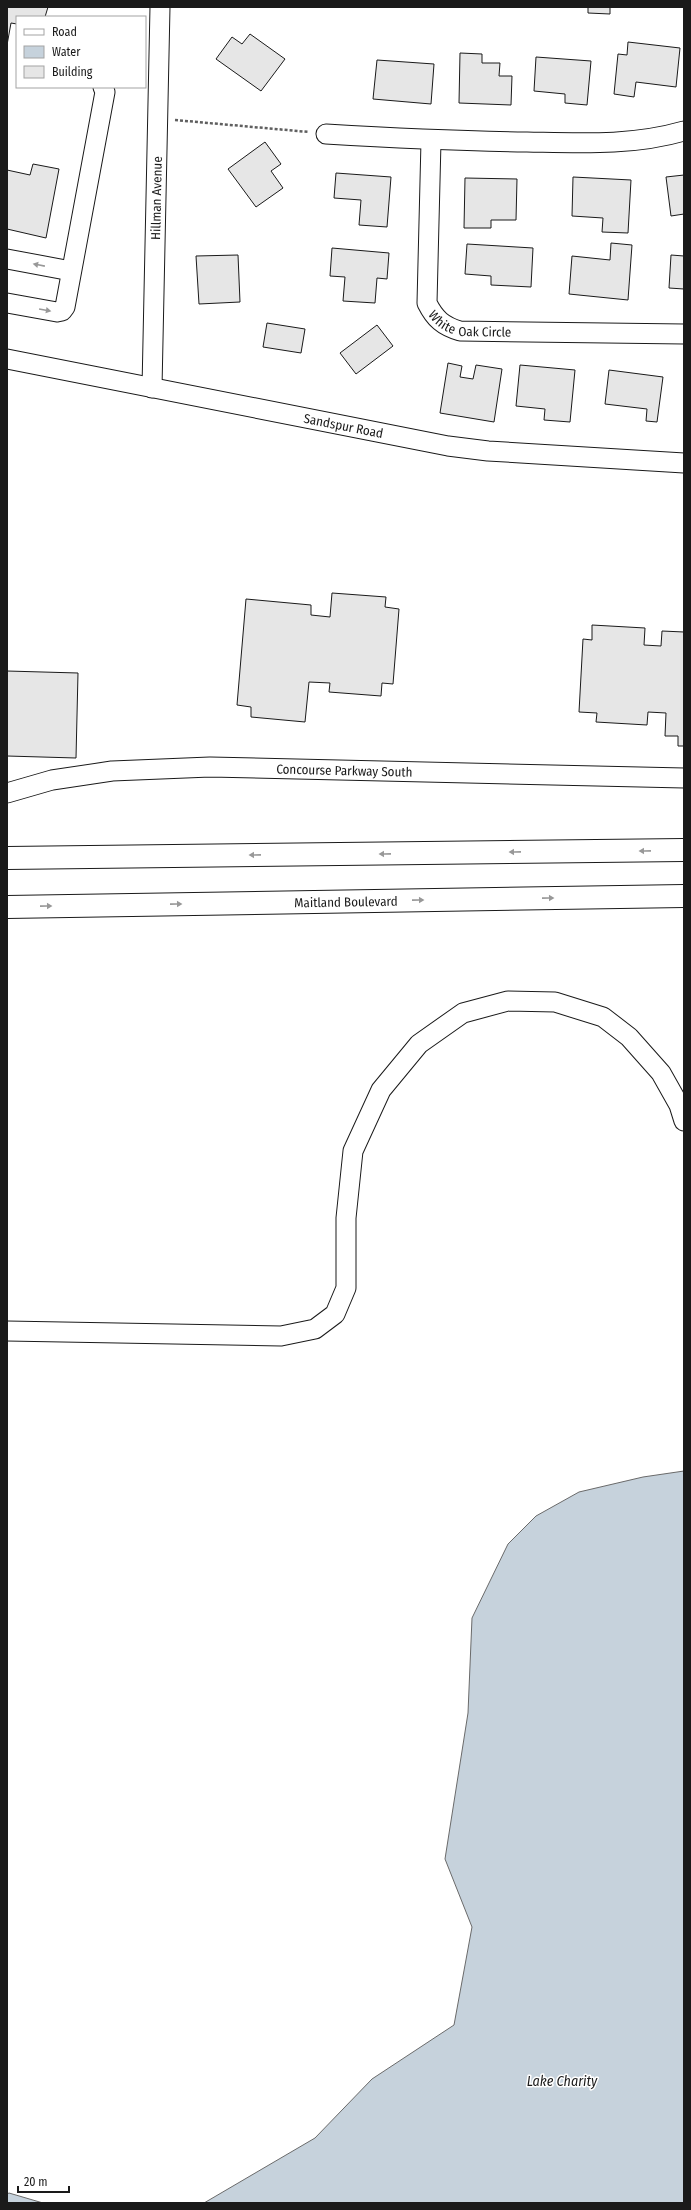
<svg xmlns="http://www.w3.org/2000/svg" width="691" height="2210" font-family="'Fira Sans Condensed',sans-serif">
	<rect width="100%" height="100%" fill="#fff"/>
	<path fill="#c6d2dc" stroke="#6a6a6a" d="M 684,1471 L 684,2203 L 204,2203 L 315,2138 L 372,2079 L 454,2025 L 472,1927 L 445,1859 L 468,1713 L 472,1618 L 508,1544 L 536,1516 L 579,1492 L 643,1477 Z
		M 9,2193 L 43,2203 L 7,2203 L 7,2194 Z"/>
	<path fill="#e6e6e6" stroke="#1a1a1a" d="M 7,7 L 48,7 L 45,17 L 17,17 L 17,24 L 11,23 L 7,45 Z
		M 588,7 L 610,7 L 610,14 L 588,13 Z
		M 250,34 L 285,59 L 261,91 L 216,59 L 232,37 L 242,44 Z
		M 628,42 L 680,48 L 676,87 L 636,82 L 634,97 L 614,94 L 618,54 L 627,55 Z
		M 460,53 L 482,54 L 482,63 L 500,63 L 499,76 L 512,76 L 511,105 L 459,103 Z
		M 536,57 L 591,61 L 587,105 L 565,103 L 565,94 L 534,91 Z
		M 377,60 L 434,64 L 431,104 L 373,99 Z
		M 265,142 L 281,164 L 271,171 L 283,188 L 256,207 L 228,169 Z
		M 33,164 L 59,169 L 46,238 L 7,229 L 7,170 L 30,175 Z
		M 336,173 L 391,177 L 387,227 L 359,225 L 361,200 L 334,198 Z
		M 684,175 L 684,214 L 671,216 L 666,177 Z
		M 573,177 L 631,180 L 628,233 L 602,232 L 603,218 L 572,216 Z
		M 465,178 L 517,179 L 516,220 L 491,220 L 491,228 L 464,228 Z
		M 611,243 L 632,245 L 628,300 L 569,294 L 572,256 L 610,260 Z
		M 467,244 L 533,248 L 531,287 L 491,285 L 491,276 L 465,274 Z
		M 332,248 L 389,253 L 387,279 L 377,278 L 375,303 L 343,301 L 345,277 L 330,276 Z
		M 238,255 L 240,302 L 199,304 L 196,256 Z
		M 671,255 L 684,256 L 684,289 L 669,288 Z
		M 267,323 L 305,329 L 301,353 L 263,347 Z
		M 377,325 L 393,346 L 356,374 L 340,353 Z
		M 448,363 L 462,366 L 460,377 L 473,379 L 476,365 L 502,369 L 494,422 L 440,413 Z
		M 520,365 L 575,370 L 570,422 L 544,420 L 545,409 L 516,406 Z
		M 609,370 L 663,377 L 657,422 L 646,421 L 647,409 L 605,404 Z
		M 332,593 L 386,597 L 385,607 L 399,609 L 393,684 L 382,683 L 381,696 L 329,692 L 330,683 L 309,682 L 305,722 L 251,717 L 251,707 L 237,705 L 246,599 L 311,605 L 311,615 L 330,617 Z
		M 592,625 L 645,628 L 644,645 L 661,646 L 662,631 L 684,632 L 684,746 L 678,746 L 678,736 L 665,736 L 666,713 L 648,712 L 647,725 L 596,722 L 597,713 L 579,712 L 583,639 L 592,640 Z
		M 7,671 L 78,673 L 76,758 L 7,756 Z"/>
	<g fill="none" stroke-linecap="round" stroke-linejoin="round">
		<defs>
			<g id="minor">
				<path d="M 326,134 C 393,138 460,141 527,142 C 580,143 632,146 684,131"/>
				<path id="s1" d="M 431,141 L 427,303 C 435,319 443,326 460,331 L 684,334"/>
				<path d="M 7,259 L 71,271"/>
				<path d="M 7,303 L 57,312 L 62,311 L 65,307 L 105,92 L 103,87"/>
				<path id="s2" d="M 7,359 L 448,446 L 488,451 L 684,463"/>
				<path id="s3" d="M 152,388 L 160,7"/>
				<path id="s4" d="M 7,793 L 52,780 L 112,771 L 210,767 L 684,778"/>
				<path d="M 7,1331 L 281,1336 L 315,1329 L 335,1314 L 346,1288 L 346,1218 L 353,1151 L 381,1090 L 419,1044 L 463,1013 L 508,1001 L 555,1002 L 603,1017 L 629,1037 L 661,1073 L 679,1105 L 684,1121"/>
			</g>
			<g id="major">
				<path d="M 7,858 L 684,850"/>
				<path id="s5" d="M 7,907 L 684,896"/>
			</g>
		</defs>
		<use href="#minor" stroke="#1a1a1a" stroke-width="21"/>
		<use href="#major" stroke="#1a1a1a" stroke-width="24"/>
		<path stroke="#5f5f5f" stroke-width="2.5" stroke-dasharray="3 2" stroke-linecap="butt" d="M 175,120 L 309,132"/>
		<use href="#minor" stroke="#fff" stroke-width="19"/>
		<use href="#major" stroke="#fff" stroke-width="22"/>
	</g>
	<defs><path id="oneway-solid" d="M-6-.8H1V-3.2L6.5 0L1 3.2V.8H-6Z"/></defs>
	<g fill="#989898">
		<use href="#oneway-solid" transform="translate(39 265) rotate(-169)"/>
		<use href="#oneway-solid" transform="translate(45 310) rotate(10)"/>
		<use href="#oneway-solid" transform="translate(645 851) rotate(179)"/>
		<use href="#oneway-solid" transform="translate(515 852) rotate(179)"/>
		<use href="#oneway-solid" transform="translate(385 854) rotate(179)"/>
		<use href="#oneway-solid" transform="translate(255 855) rotate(179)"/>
		<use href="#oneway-solid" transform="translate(548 898) rotate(-1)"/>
		<use href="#oneway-solid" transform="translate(418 900) rotate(-1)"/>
		<use href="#oneway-solid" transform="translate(176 904) rotate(-1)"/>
		<use href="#oneway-solid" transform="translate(46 906) rotate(-1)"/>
	</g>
	<g text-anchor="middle" stroke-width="3" stroke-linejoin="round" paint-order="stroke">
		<g font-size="13" fill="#1a1a1a" stroke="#fff">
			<text dy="5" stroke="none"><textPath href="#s3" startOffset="190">Hillman Avenue</textPath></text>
			<text dy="5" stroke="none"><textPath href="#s1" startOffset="215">White Oak Circle</textPath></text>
			<text dy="5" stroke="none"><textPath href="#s2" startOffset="343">Sandspur Road</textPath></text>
			<text dy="5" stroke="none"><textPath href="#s4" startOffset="340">Concourse Parkway South</textPath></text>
			<text dy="5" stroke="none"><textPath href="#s5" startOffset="339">Maitland Boulevard</textPath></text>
		</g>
		<g font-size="14" font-style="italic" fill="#1a1a1a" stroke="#fff">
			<text x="562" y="2086">Lake Charity</text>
		</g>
	</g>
	<rect width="691" height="2210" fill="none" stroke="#1a1a1a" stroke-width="16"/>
	<rect x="16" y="16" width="130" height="72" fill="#ffffff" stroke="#a3a3a3"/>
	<rect x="24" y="29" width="20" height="6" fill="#ffffff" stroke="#a3a3a3"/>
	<text x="52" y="36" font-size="12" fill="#1a1a1a">Road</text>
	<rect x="24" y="46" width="20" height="12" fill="#c6d2dc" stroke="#a3a3a3"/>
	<text x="52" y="56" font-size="12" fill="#1a1a1a">Water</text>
	<rect x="24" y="66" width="20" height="12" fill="#e6e6e6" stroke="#a3a3a3"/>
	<text x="52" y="76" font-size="12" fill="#1a1a1a">Building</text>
	<path d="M18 2186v6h51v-6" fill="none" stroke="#1a1a1a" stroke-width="2"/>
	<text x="24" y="2186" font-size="12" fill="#1a1a1a" stroke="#ffffff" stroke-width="3" paint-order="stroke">20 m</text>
</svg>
